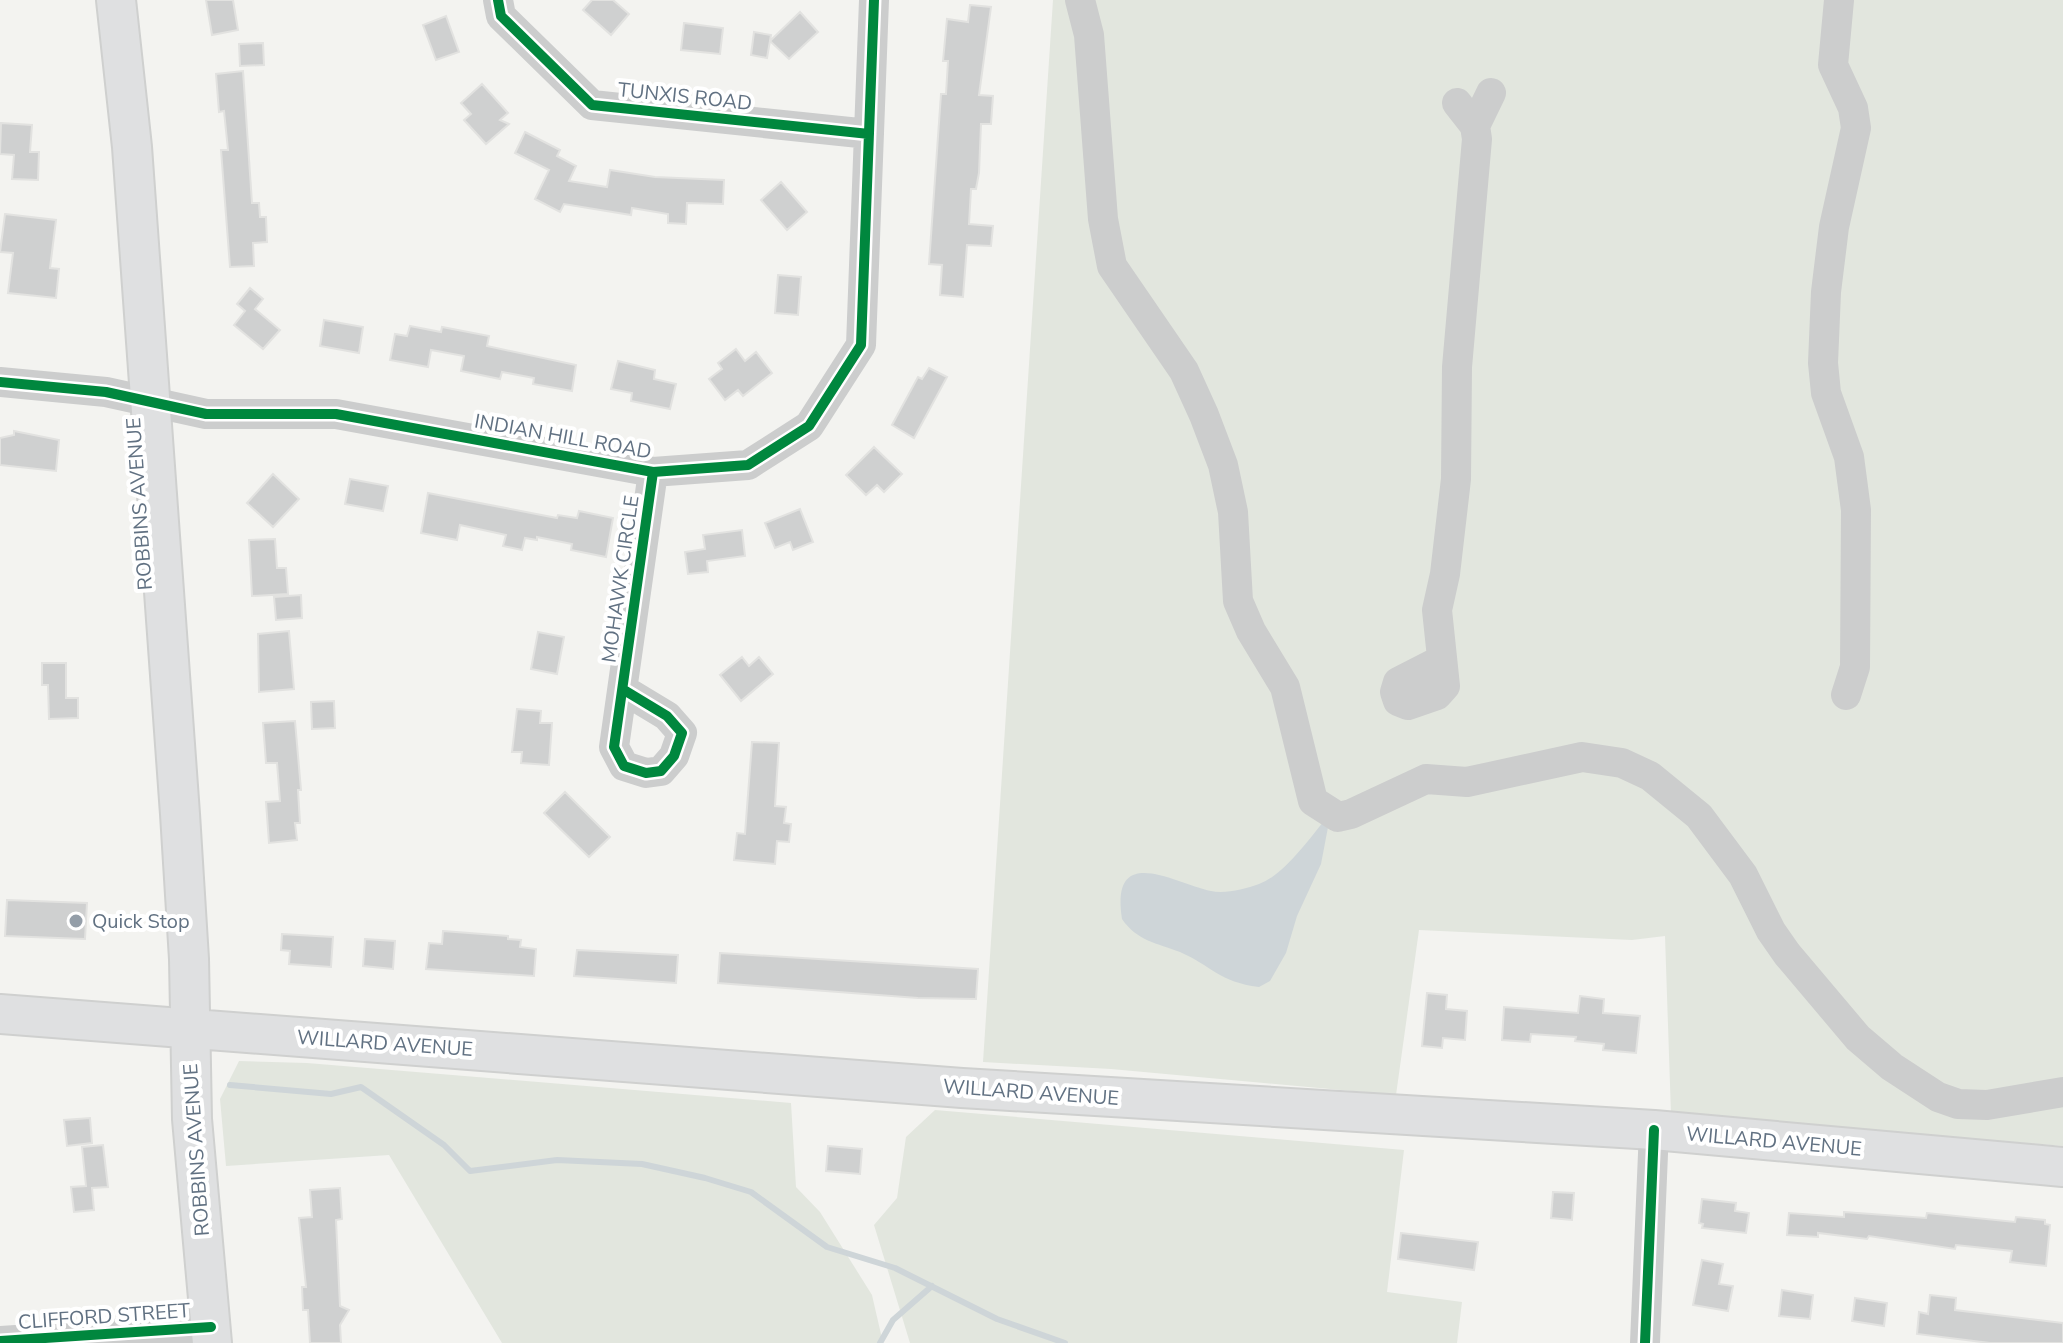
<svg xmlns="http://www.w3.org/2000/svg" width="2063" height="1343" font-family="'Nunito Sans',sans-serif">
	<rect width="100%" height="100%" fill="#f3f3f0"/>
	<path fill="#e2e6de" d="M 1053,0 L 2063,0 L 2063,1146 L 1671,1114 L 1665,936 L 1632,940 L 1419,930 L 1396,1095 L 1111,1069 L 983,1062 Z
		M 239,1061 L 307,1063 L 791,1103 L 796,1187 L 820,1212 L 872,1295 L 883,1343 L 502,1343 L 389,1155 L 226,1166 L 220,1099 Z
		M 935,1110 L 1404,1150 L 1387,1292 L 1462,1302 L 1457,1343 L 910,1343 L 874,1225 L 897,1198 L 906,1137 Z"/>
	<path fill="#ced5d8" d="M 1325,820 L 1329,822 L 1321,864 L 1297,916 L 1286,953 L 1270,981 L 1259,987 C 1219,982 1212,966 1180,952 C 1157,943 1137,941 1122,919 C 1110,842 1174,883 1211,891 C 1225,894 1245,889 1259,884 C 1284,875 1308,840 1325,820 Z"/>
	<g fill="none" stroke-linecap="round" stroke-linejoin="round">
		<path stroke="#ced5d8" stroke-width="6" d="M 230,1085 L 331,1094 L 361,1087 L 444,1145 L 470,1171 L 557,1160 L 642,1164 L 705,1178 L 751,1192 L 827,1247 L 895,1268 L 997,1319 L 1065,1343
			M 880,1343 L 893,1320 L 932,1286"/>
	</g>
	<path fill="#cfd0d0" stroke="#e2e2e0" stroke-width="2" d="M 206,0 L 233,0 L 238,30 L 212,35 Z
		M 592,0 L 613,0 L 629,14 L 611,35 L 583,10 Z
		M 970,5 L 991,7 L 979,95 L 993,96 L 991,124 L 981,124 L 979,173 L 976,189 L 971,189 L 969,224 L 993,226 L 991,246 L 967,245 L 963,297 L 940,295 L 942,265 L 929,264 L 941,94 L 946,94 L 948,61 L 943,61 L 947,19 L 968,22 Z
		M 800,12 L 818,32 L 789,59 L 770,41 Z
		M 446,16 L 459,52 L 436,60 L 423,25 Z
		M 684,23 L 723,28 L 720,54 L 681,50 Z
		M 754,32 L 771,35 L 767,58 L 751,55 Z
		M 263,43 L 264,65 L 240,66 L 239,44 Z
		M 243,71 L 252,203 L 259,203 L 260,217 L 266,217 L 267,242 L 253,243 L 254,266 L 230,267 L 221,150 L 228,150 L 224,111 L 219,112 L 216,74 Z
		M 482,84 L 508,113 L 500,120 L 509,124 L 486,144 L 464,120 L 471,114 L 461,103 Z
		M 1,123 L 32,125 L 30,152 L 39,152 L 38,180 L 12,179 L 14,155 L 0,154 Z
		M 525,132 L 560,150 L 557,156 L 576,166 L 569,181 L 607,187 L 610,170 L 655,177 L 724,180 L 723,204 L 687,203 L 686,224 L 668,223 L 668,214 L 632,208 L 631,215 L 564,204 L 560,212 L 535,199 L 549,170 L 515,153 Z
		M 781,182 L 807,212 L 787,230 L 761,200 Z
		M 5,214 L 56,220 L 50,268 L 59,269 L 56,298 L 8,293 L 13,253 L 0,252 Z
		M 778,275 L 801,277 L 798,315 L 775,313 Z
		M 250,288 L 263,299 L 255,309 L 280,330 L 263,349 L 234,325 L 245,311 L 237,304 Z
		M 324,320 L 363,327 L 359,353 L 320,346 Z
		M 410,326 L 441,332 L 442,327 L 489,336 L 487,346 L 576,365 L 572,391 L 533,384 L 534,378 L 502,372 L 500,379 L 461,371 L 464,356 L 431,350 L 428,367 L 390,360 L 395,334 L 407,336 Z
		M 736,349 L 745,361 L 756,352 L 772,373 L 743,396 L 738,390 L 725,400 L 709,379 L 722,369 L 718,363 Z
		M 618,361 L 655,370 L 654,379 L 676,384 L 670,409 L 631,401 L 632,393 L 611,389 Z
		M 929,368 L 947,377 L 914,438 L 892,425 L 918,377 L 922,379 Z
		M 14,431 L 59,440 L 56,471 L 0,465 L 0,438 L 14,435 Z
		M 874,447 L 902,474 L 884,492 L 877,485 L 866,495 L 846,475 Z
		M 273,474 L 299,499 L 273,527 L 247,503 Z
		M 350,479 L 388,486 L 383,511 L 345,504 Z
		M 428,493 L 557,518 L 558,515 L 577,518 L 579,511 L 613,518 L 606,557 L 571,550 L 572,544 L 537,537 L 537,540 L 525,538 L 522,550 L 503,546 L 506,535 L 460,525 L 457,540 L 421,533 Z
		M 800,509 L 813,542 L 793,550 L 790,542 L 775,548 L 765,523 Z
		M 742,530 L 745,556 L 707,561 L 708,572 L 688,574 L 685,552 L 705,549 L 703,535 Z
		M 275,539 L 277,568 L 286,568 L 288,594 L 252,596 L 249,540 Z
		M 301,595 L 302,618 L 276,620 L 274,597 Z
		M 289,631 L 294,689 L 259,692 L 258,634 Z
		M 538,632 L 564,637 L 557,674 L 531,669 Z
		M 742,657 L 749,666 L 759,657 L 773,674 L 741,701 L 720,675 Z
		M 42,663 L 66,663 L 66,698 L 78,698 L 78,718 L 49,719 L 48,685 L 42,685 Z
		M 334,701 L 335,728 L 312,729 L 311,702 Z
		M 517,709 L 541,711 L 540,723 L 552,723 L 549,765 L 521,763 L 522,752 L 512,752 Z
		M 295,721 L 301,790 L 298,790 L 300,823 L 295,823 L 297,840 L 269,843 L 266,802 L 280,801 L 277,763 L 266,763 L 263,723 Z
		M 752,742 L 779,743 L 775,806 L 786,807 L 784,823 L 791,824 L 789,842 L 777,841 L 775,864 L 734,860 L 737,833 L 745,834 Z
		M 565,792 L 610,837 L 589,857 L 544,813 Z
		M 7,900 L 87,903 L 85,939 L 5,936 Z
		M 443,931 L 508,936 L 508,939 L 521,940 L 520,947 L 536,949 L 534,976 L 426,969 L 429,943 L 442,944 Z
		M 282,934 L 333,937 L 331,967 L 289,964 L 290,951 L 281,950 Z
		M 365,939 L 395,941 L 393,969 L 363,966 Z
		M 577,950 L 678,955 L 676,983 L 574,976 Z
		M 720,953 L 978,969 L 976,999 L 918,998 L 718,983 Z
		M 1427,993 L 1447,995 L 1446,1009 L 1467,1011 L 1465,1040 L 1443,1038 L 1442,1048 L 1422,1046 Z
		M 1580,996 L 1604,999 L 1603,1013 L 1640,1016 L 1636,1053 L 1603,1050 L 1604,1044 L 1575,1041 L 1576,1037 L 1531,1034 L 1530,1042 L 1502,1040 L 1504,1007 L 1578,1013 Z
		M 90,1118 L 92,1143 L 67,1146 L 64,1120 Z
		M 103,1145 L 108,1187 L 92,1188 L 94,1210 L 74,1212 L 71,1187 L 86,1186 L 82,1147 Z
		M 828,1146 L 862,1149 L 860,1174 L 826,1171 Z
		M 340,1188 L 342,1219 L 336,1220 L 340,1306 L 349,1310 L 340,1325 L 341,1343 L 310,1343 L 308,1310 L 303,1310 L 302,1287 L 306,1287 L 299,1218 L 312,1217 L 310,1190 Z
		M 1553,1192 L 1574,1193 L 1572,1220 L 1551,1218 Z
		M 1702,1199 L 1736,1203 L 1735,1211 L 1749,1213 L 1746,1233 L 1702,1228 L 1703,1224 L 1699,1223 Z
		M 1844,1212 L 1926,1218 L 1927,1213 L 2015,1222 L 2016,1217 L 2045,1220 L 2045,1224 L 2050,1225 L 2046,1266 L 2010,1262 L 2012,1251 L 1956,1245 L 1955,1249 L 1869,1236 L 1867,1239 L 1818,1233 L 1818,1237 L 1787,1235 L 1789,1213 L 1844,1217 Z
		M 1401,1233 L 1478,1242 L 1474,1270 L 1398,1259 Z
		M 1702,1260 L 1723,1264 L 1719,1284 L 1733,1286 L 1728,1311 L 1693,1305 Z
		M 1782,1290 L 1813,1295 L 1810,1319 L 1779,1316 Z
		M 1930,1295 L 1956,1298 L 1955,1310 L 2063,1323 L 2063,1343 L 1990,1343 L 1917,1334 L 1919,1312 L 1928,1314 Z
		M 1855,1298 L 1887,1303 L 1884,1326 L 1852,1321 Z"/>
	<g fill="none" stroke-linecap="round" stroke-linejoin="round">
		<defs>
			<path id="major" d="M 116,0 L 132,147 L 180,814 L 189,959 L 192,1119 L 212,1343
				M 0,1014 L 962,1088 L 1654,1130 L 2063,1167"/>
		</defs>
		<use href="#major" stroke="#cfd0cf" stroke-width="42"/>
		<path stroke="#cccdcd" stroke-width="30" d="M 498,0 L 501,16 L 592,105 L 869,134
			M 1080,0 L 1089,35 L 1103,219 L 1112,266 L 1184,371 L 1204,415 L 1223,465 L 1233,512 L 1238,601 L 1251,631 L 1285,687 L 1313,801 L 1338,817 L 1351,814 L 1426,779 L 1467,782 L 1582,757 L 1622,763 L 1650,776 L 1699,816 L 1743,875 L 1771,931 L 1787,954 L 1858,1038 L 1892,1067 L 1938,1097 L 1958,1104 L 1987,1105 L 2063,1092
			M 1839,0 L 1833,65 L 1853,108 L 1856,128 L 1834,227 L 1826,292 L 1823,363 L 1826,393 L 1849,457 L 1856,510 L 1855,667 L 1846,695
			M 1475,126 L 1491,93
			M 0,382 L 106,392 L 206,414 L 336,414 L 653,472 L 748,465 L 809,426 L 861,345 L 874,0
			M 1441,660 L 1398,682 L 1395,692 L 1398,701 L 1408,705 L 1437,695 L 1445,686 L 1437,610 L 1445,574 L 1456,479 L 1457,367 L 1477,139 L 1475,126 L 1457,103
			M 624,690 L 667,716 L 682,733 L 674,756 L 661,771 L 646,773 L 624,766 L 614,747 L 653,472
			M 0,1341 L 211,1327
			M 1645,1343 L 1654,1130"/>
		<use href="#major" stroke="#dfe0e1" stroke-width="38"/>
		<defs>
			<path id="cycleway" d="M 498,0 L 501,16 L 592,105 L 869,134
				M 0,382 L 106,392 L 206,414 L 336,414 L 653,472 L 748,465 L 809,426 L 861,345 L 874,0
				M 624,690 L 667,716 L 682,733 L 674,756 L 661,771 L 646,773 L 624,766 L 614,747 L 653,472
				M 0,1341 L 211,1327
				M 1645,1343 L 1654,1130"/>
		</defs>
		<use href="#cycleway" stroke="#fff" stroke-width="15"/>
		<use href="#cycleway" stroke="#00873e" stroke-width="10"/>
	</g>
	<circle fill="#949ea8" stroke="#fff" stroke-width="3" cx="76" cy="921" r="8"/>
	<g text-anchor="middle" stroke-width="8" stroke-linejoin="round" paint-order="stroke">
		<g font-size="20" fill="#617182" stroke="#fff">
			<text transform="translate(685 96) rotate(6)" y="7">TUNXIS ROAD</text>
			<text transform="translate(563 436) rotate(10)" y="7">INDIAN HILL ROAD</text>
			<text transform="translate(139 504) rotate(-94)" y="7">ROBBINS AVENUE</text>
			<text transform="translate(620 579) rotate(-82)" y="7">MOHAWK CIRCLE</text>
			<text transform="translate(385 1043) rotate(4)" y="7">WILLARD AVENUE</text>
			<text transform="translate(1031 1092) rotate(4)" y="7">WILLARD AVENUE</text>
			<text transform="translate(1774 1141) rotate(5)" y="7">WILLARD AVENUE</text>
			<text transform="translate(196 1150) rotate(-94)" y="7">ROBBINS AVENUE</text>
			<text transform="translate(104 1316) rotate(-4)" y="7">CLIFFORD STREET</text>
		</g>
		<g font-size="20" fill="#617182" stroke="#fff" text-anchor="start">
			<text x="92" y="928">Quick Stop</text>
		</g>
	</g>
</svg>
